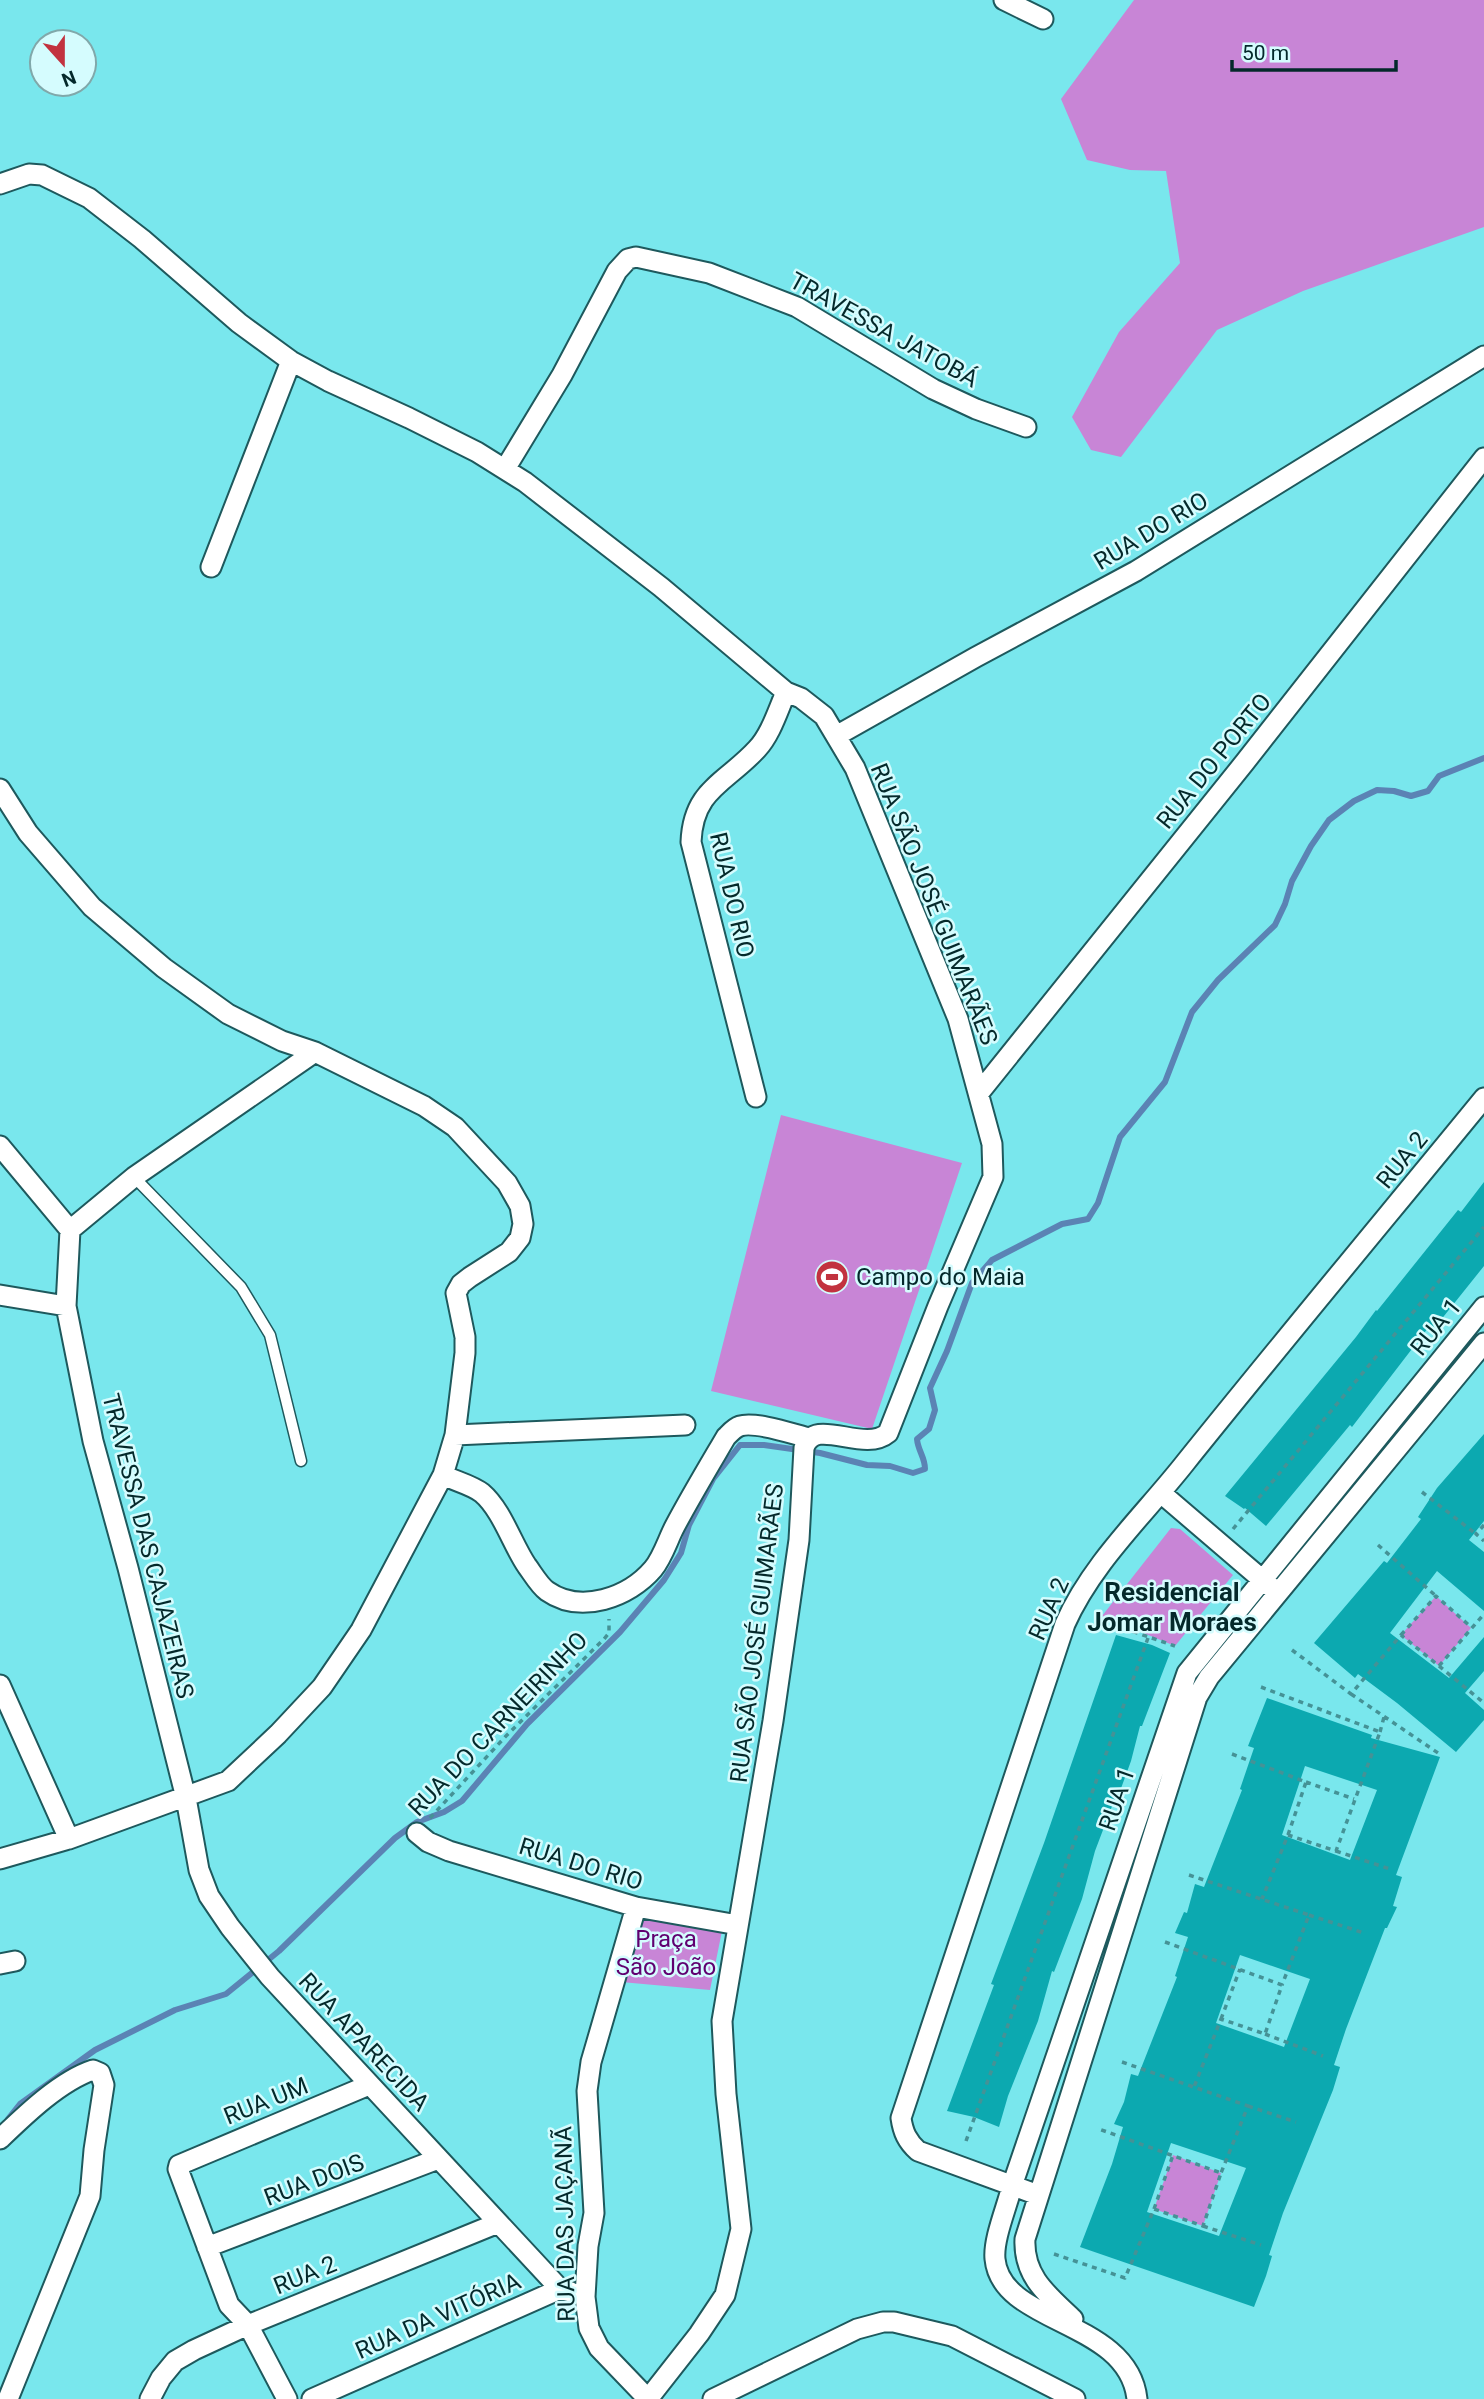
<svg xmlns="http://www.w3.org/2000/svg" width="1484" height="2399" font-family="Roboto,sans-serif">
	<rect width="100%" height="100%" fill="#79e7ed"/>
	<path fill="#c885d6" d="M 1134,0 L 1484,0 L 1484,227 L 1303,291 L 1217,330 L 1121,457 L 1091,450 L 1072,417 L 1119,332 L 1180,263 L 1166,171 L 1130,170 L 1087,160 L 1061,99 Z
		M 781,1115 L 962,1163 L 872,1429 L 711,1391 Z
		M 1171,1528 L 1180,1529 L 1233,1575 L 1175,1646 L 1102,1616 Z
		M 1436,1596 L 1471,1628 L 1439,1666 L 1401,1635 Z
		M 640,1915 L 722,1931 L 710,1990 L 621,1982 Z
		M 1173,2155 L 1221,2173 L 1203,2226 L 1154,2209 Z"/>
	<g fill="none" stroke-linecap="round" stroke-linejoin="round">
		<path stroke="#5b83b4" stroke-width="6" d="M 8,2119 L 20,2104 L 95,2050 L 175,2010 L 226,1994 L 279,1951 L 395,1838 L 417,1822 L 444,1812 L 462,1801 L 527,1724 L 620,1632 L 664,1580 L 681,1553 L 689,1525 L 713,1479 L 740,1445 L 764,1445 L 820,1453 L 867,1465 L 890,1466 L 913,1473 L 925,1469 C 925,1457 918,1451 917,1439 L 929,1429 L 935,1410 L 930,1388 L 947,1351 L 972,1283 L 992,1260 L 1062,1224 L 1088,1219 L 1098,1203 L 1120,1137 L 1165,1082 L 1192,1012 L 1218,980 L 1275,925 L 1285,904 L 1292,881 L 1311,846 L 1329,820 L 1354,801 L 1377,790 L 1394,791 L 1411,796 L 1428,791 L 1439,776 L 1484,758"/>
	</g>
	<path fill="#0ca9b0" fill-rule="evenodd" d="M 1484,1182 L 1484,1266 L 1432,1331 L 1428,1328 L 1352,1427 L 1350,1425 L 1266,1526 L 1245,1508 L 1244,1509 L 1225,1496 L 1356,1337 L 1376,1310 L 1377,1311 L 1458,1210 L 1461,1212 Z
		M 1484,1434 L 1484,1521 L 1469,1540 L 1484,1552 L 1484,1611 L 1437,1571 L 1390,1633 L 1449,1678 L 1484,1637 L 1484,1671 L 1465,1693 L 1484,1710 L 1484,1720 L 1456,1752 L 1397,1703 L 1358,1674 L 1355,1678 L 1314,1643 L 1384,1561 L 1387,1563 L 1421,1519 L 1418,1517 L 1437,1488 Z
		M 1116,1635 L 1152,1645 L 1170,1653 L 1142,1726 L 1140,1726 L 1131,1761 L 1116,1802 L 1114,1801 L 1095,1851 L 1082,1899 L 1054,1972 L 1052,1971 L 1038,2021 L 1008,2096 L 999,2127 L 974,2117 L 947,2111 L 994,1985 L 991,1984 L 1044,1843 Z
		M 1267,1698 L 1372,1735 L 1371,1738 L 1440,1757 L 1396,1875 L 1402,1877 L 1393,1906 L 1397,1907 L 1387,1928 L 1385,1928 L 1346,2029 L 1334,2065 L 1340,2067 L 1333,2090 L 1283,2213 L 1269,2255 L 1272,2256 L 1266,2276 L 1254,2307 L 1080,2247 L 1112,2164 L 1123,2127 L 1114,2124 L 1124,2102 L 1131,2074 L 1138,2076 L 1177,1977 L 1175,1976 L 1188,1937 L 1175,1933 L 1184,1912 L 1187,1913 L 1195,1884 L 1204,1887 L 1242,1790 L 1240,1789 L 1254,1748 L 1248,1746 ZM 1305,1766 L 1377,1790 L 1350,1860 L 1282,1835 ZM 1240,1955 L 1310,1979 L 1284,2047 L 1216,2023 ZM 1171,2143 L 1246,2168 L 1219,2236 L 1147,2212 Z"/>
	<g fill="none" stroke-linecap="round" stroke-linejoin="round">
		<defs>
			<path id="service" d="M 134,1177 L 241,1287 L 270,1335 L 301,1461"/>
			<path id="minor" d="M 1004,0 L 1043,19
				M 0,184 L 29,174 L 42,175 L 89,198 L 142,239 L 239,323 L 291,361 L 328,381 L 409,418 L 477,452 L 525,482 L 661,587 L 786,692 L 801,698 L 824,716 L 855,768 L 958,1019 L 992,1144 L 993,1177 L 938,1306 L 888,1433 C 863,1454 814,1415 804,1448 L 799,1540 L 773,1721 L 722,2021 L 726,2094 L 741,2229 L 725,2295 L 699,2334 L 648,2399
				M 505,469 L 562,375 L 617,271 L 628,259 L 636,257 L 709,273 L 797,307 L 933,389 L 976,409 L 1026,427
				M 211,567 L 291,361
				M 836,736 L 976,657 L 1136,571 L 1484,356
				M 0,789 L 28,833 L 92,907 L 164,968 L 228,1014 L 282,1041 L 315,1052 L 424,1106 L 455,1127 L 507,1183 L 520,1206 L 523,1224 L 520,1238 L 509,1252 L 470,1277 L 461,1284 L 456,1293 L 465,1337 L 465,1353 L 455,1435 L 443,1475 L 361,1630 L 322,1687 L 278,1734 L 228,1781 L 69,1839 L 0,1859
				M 979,1093 L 1245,762 L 1484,458
				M 756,1097 L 691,842 C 693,789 726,783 757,749 C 771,734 778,710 786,692
				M 0,1146 L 70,1230 L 66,1306 L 93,1441 L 128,1568 L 186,1798 L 199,1870 L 209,1896 L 230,1927 L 270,1977 L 560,2289
				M 70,1230 L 134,1177 L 315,1052
				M 0,1295 L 66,1306
				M 455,1435 L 685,1425
				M 443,1475 C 455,1481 472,1485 482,1493 C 502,1510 513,1546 527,1566 C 533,1574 539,1585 547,1591 C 581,1615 629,1597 653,1569 C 663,1557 668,1539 675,1526 C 691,1496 709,1466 726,1437 C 730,1433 734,1428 740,1426 C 755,1421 793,1434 809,1438
				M 1161,1493 L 1272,1588
				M 0,1685 L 69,1839
				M 417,1833 L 428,1842 L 449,1851 L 636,1907 L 738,1925
				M 636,1907 L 591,2062 L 587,2091 L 594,2213 L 588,2246 L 585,2297 L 589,2328 L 599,2348 L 648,2399
				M 0,1964 L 15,1961
				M 0,2139 C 25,2115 60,2081 93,2070 L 100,2073 L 104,2085 L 94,2150 L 90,2196 L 8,2399
				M 1038,2195 L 918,2151 C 907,2141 903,2132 901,2118 L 1065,1624 C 1092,1563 1144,1515 1185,1463 C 1283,1341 1384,1220 1484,1098
				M 207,2247 L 438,2159
				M 1073,2319 C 1049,2296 1023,2277 1025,2239 L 1197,1697 L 1209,1677 L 1484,1343
				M 150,2399 L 161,2378 L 175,2361 L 194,2350 L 248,2325 L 498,2223
				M 287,2399 L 248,2325 L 229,2305 L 178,2169 L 179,2165 L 369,2085
				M 312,2399 L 560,2289 L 571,2292
				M 713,2399 L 857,2329 L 883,2322 L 894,2322 L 952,2336 L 1075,2399
				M 1137,2399 C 1128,2319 1001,2325 995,2259 C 993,2239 1007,2207 1012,2186 L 1187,1673 L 1484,1307"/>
		</defs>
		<use href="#service" stroke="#1e595d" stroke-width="13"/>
		<use href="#minor" stroke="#1e595d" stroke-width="23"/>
		<path stroke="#459296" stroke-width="3.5" stroke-dasharray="5 5" stroke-linecap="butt" d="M 1422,1492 L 1476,1534
			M 1484,1525 L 1476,1534 L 1484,1541
			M 1233,1529 L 1484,1227
			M 1378,1545 L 1436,1596
			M 1114,1625 L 1175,1646
			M 1401,1635 L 1436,1596 L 1471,1627
			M 1292,1650 L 1351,1694 L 1401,1635 L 1439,1666 L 1484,1614
			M 1439,1666 L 1484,1703
			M 1261,1687 L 1380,1732 L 1336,1851 L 1288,1835 L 1262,1899
			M 1351,1694 L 1441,1755
			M 1380,1732 L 1384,1717
			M 1232,1754 L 1306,1782 L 1288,1835
			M 1306,1782 L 1354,1799
			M 430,1818 L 506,1736 L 604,1639 L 609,1633 L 609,1619
			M 1336,1851 L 1390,1869
			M 1189,1875 L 1309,1915 L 1282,1985
			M 1309,1915 L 1364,1933
			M 1165,1942 L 1282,1985 L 1265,2034 L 1221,2019 L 1194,2087
			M 1221,2019 L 1240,1969
			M 1265,2034 L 1323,2056
			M 1122,2062 L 1248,2106 L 1221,2173
			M 1248,2106 L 1296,2122
			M 966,2141 L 1148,1638
			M 1154,2209 L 1173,2155
			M 1203,2226 L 1261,2245
			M 1054,2254 L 1125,2278 L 1154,2209 L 1203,2226 L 1221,2173 L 1099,2129"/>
		<use href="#service" stroke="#fff" stroke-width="10"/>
		<use href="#minor" stroke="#fff" stroke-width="19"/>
	</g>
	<defs>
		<symbol id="stadium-disc" viewBox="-11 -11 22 22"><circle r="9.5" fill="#c2323f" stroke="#d5fcfe"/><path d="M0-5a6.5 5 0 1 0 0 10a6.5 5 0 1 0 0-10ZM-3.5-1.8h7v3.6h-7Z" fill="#fff"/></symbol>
	</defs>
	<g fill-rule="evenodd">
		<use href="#stadium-disc" x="813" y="1258" width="38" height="38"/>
	</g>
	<g text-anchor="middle" stroke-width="5" stroke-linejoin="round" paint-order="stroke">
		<g font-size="24" fill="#04292b" stroke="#d5fcfe">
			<text transform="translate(884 330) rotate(29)" y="8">TRAVESSA JATOBÁ</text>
			<text transform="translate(1151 531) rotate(-31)" y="8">RUA DO RIO</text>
			<text transform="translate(1214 761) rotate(-51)" y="8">RUA DO PORTO</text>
			<text transform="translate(732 895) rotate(77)" y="8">RUA DO RIO</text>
			<text transform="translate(934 904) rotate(68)" y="8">RUA SÃO JOSÉ GUIMARÃES</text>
			<text transform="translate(1402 1160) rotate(-51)" y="8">RUA 2</text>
			<text transform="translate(1436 1327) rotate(-51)" y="8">RUA 1</text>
			<text transform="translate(148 1546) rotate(76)" y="8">TRAVESSA DAS CAJAZEIRAS</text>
			<text transform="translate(1049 1609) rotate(-66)" y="8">RUA 2</text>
			<text transform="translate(757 1633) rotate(-83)" y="8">RUA SÃO JOSÉ GUIMARÃES</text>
			<text transform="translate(498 1724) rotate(-46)" y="8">RUA DO CARNEIRINHO</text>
			<text transform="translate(1117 1799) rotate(-71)" y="8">RUA 1</text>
			<text transform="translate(581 1864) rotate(17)" y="8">RUA DO RIO</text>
			<text transform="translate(364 2042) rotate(47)" y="8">RUA APARECIDA</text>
			<text transform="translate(266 2101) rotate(-22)" y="8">RUA UM</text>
			<text transform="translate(314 2180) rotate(-21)" y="8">RUA DOIS</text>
			<text transform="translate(565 2224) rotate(-91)" y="8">RUA DAS JAÇANÃ</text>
			<text transform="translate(305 2275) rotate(-22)" y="8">RUA 2</text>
			<text transform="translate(438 2316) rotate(-24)" y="8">RUA DA VITÓRIA</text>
		</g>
		<g font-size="24" fill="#04292b" stroke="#d5fcfe" text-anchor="start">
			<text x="856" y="1285">Campo do Maia</text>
		</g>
		<g font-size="24" fill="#600070" stroke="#d5fcfe">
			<text x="666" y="1947">Praça<tspan x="666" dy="28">São João</tspan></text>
		</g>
		<g font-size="26" font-weight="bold" fill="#04292b" stroke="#d5fcfe">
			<text x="1172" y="1601">Residencial<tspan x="1172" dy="30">Jomar Moraes</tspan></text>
		</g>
	</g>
	<g transform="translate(63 63) rotate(159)"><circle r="33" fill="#d5fcfe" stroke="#81a8aa" stroke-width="2"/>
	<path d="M0-5L12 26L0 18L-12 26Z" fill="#c2323f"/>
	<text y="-10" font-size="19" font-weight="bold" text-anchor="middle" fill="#04292b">N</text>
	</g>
	<path d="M1232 60v10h164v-10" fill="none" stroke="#04292b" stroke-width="3.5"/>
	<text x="1242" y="60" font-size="21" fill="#04292b" stroke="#d5fcfe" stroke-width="5" paint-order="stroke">50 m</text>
</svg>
